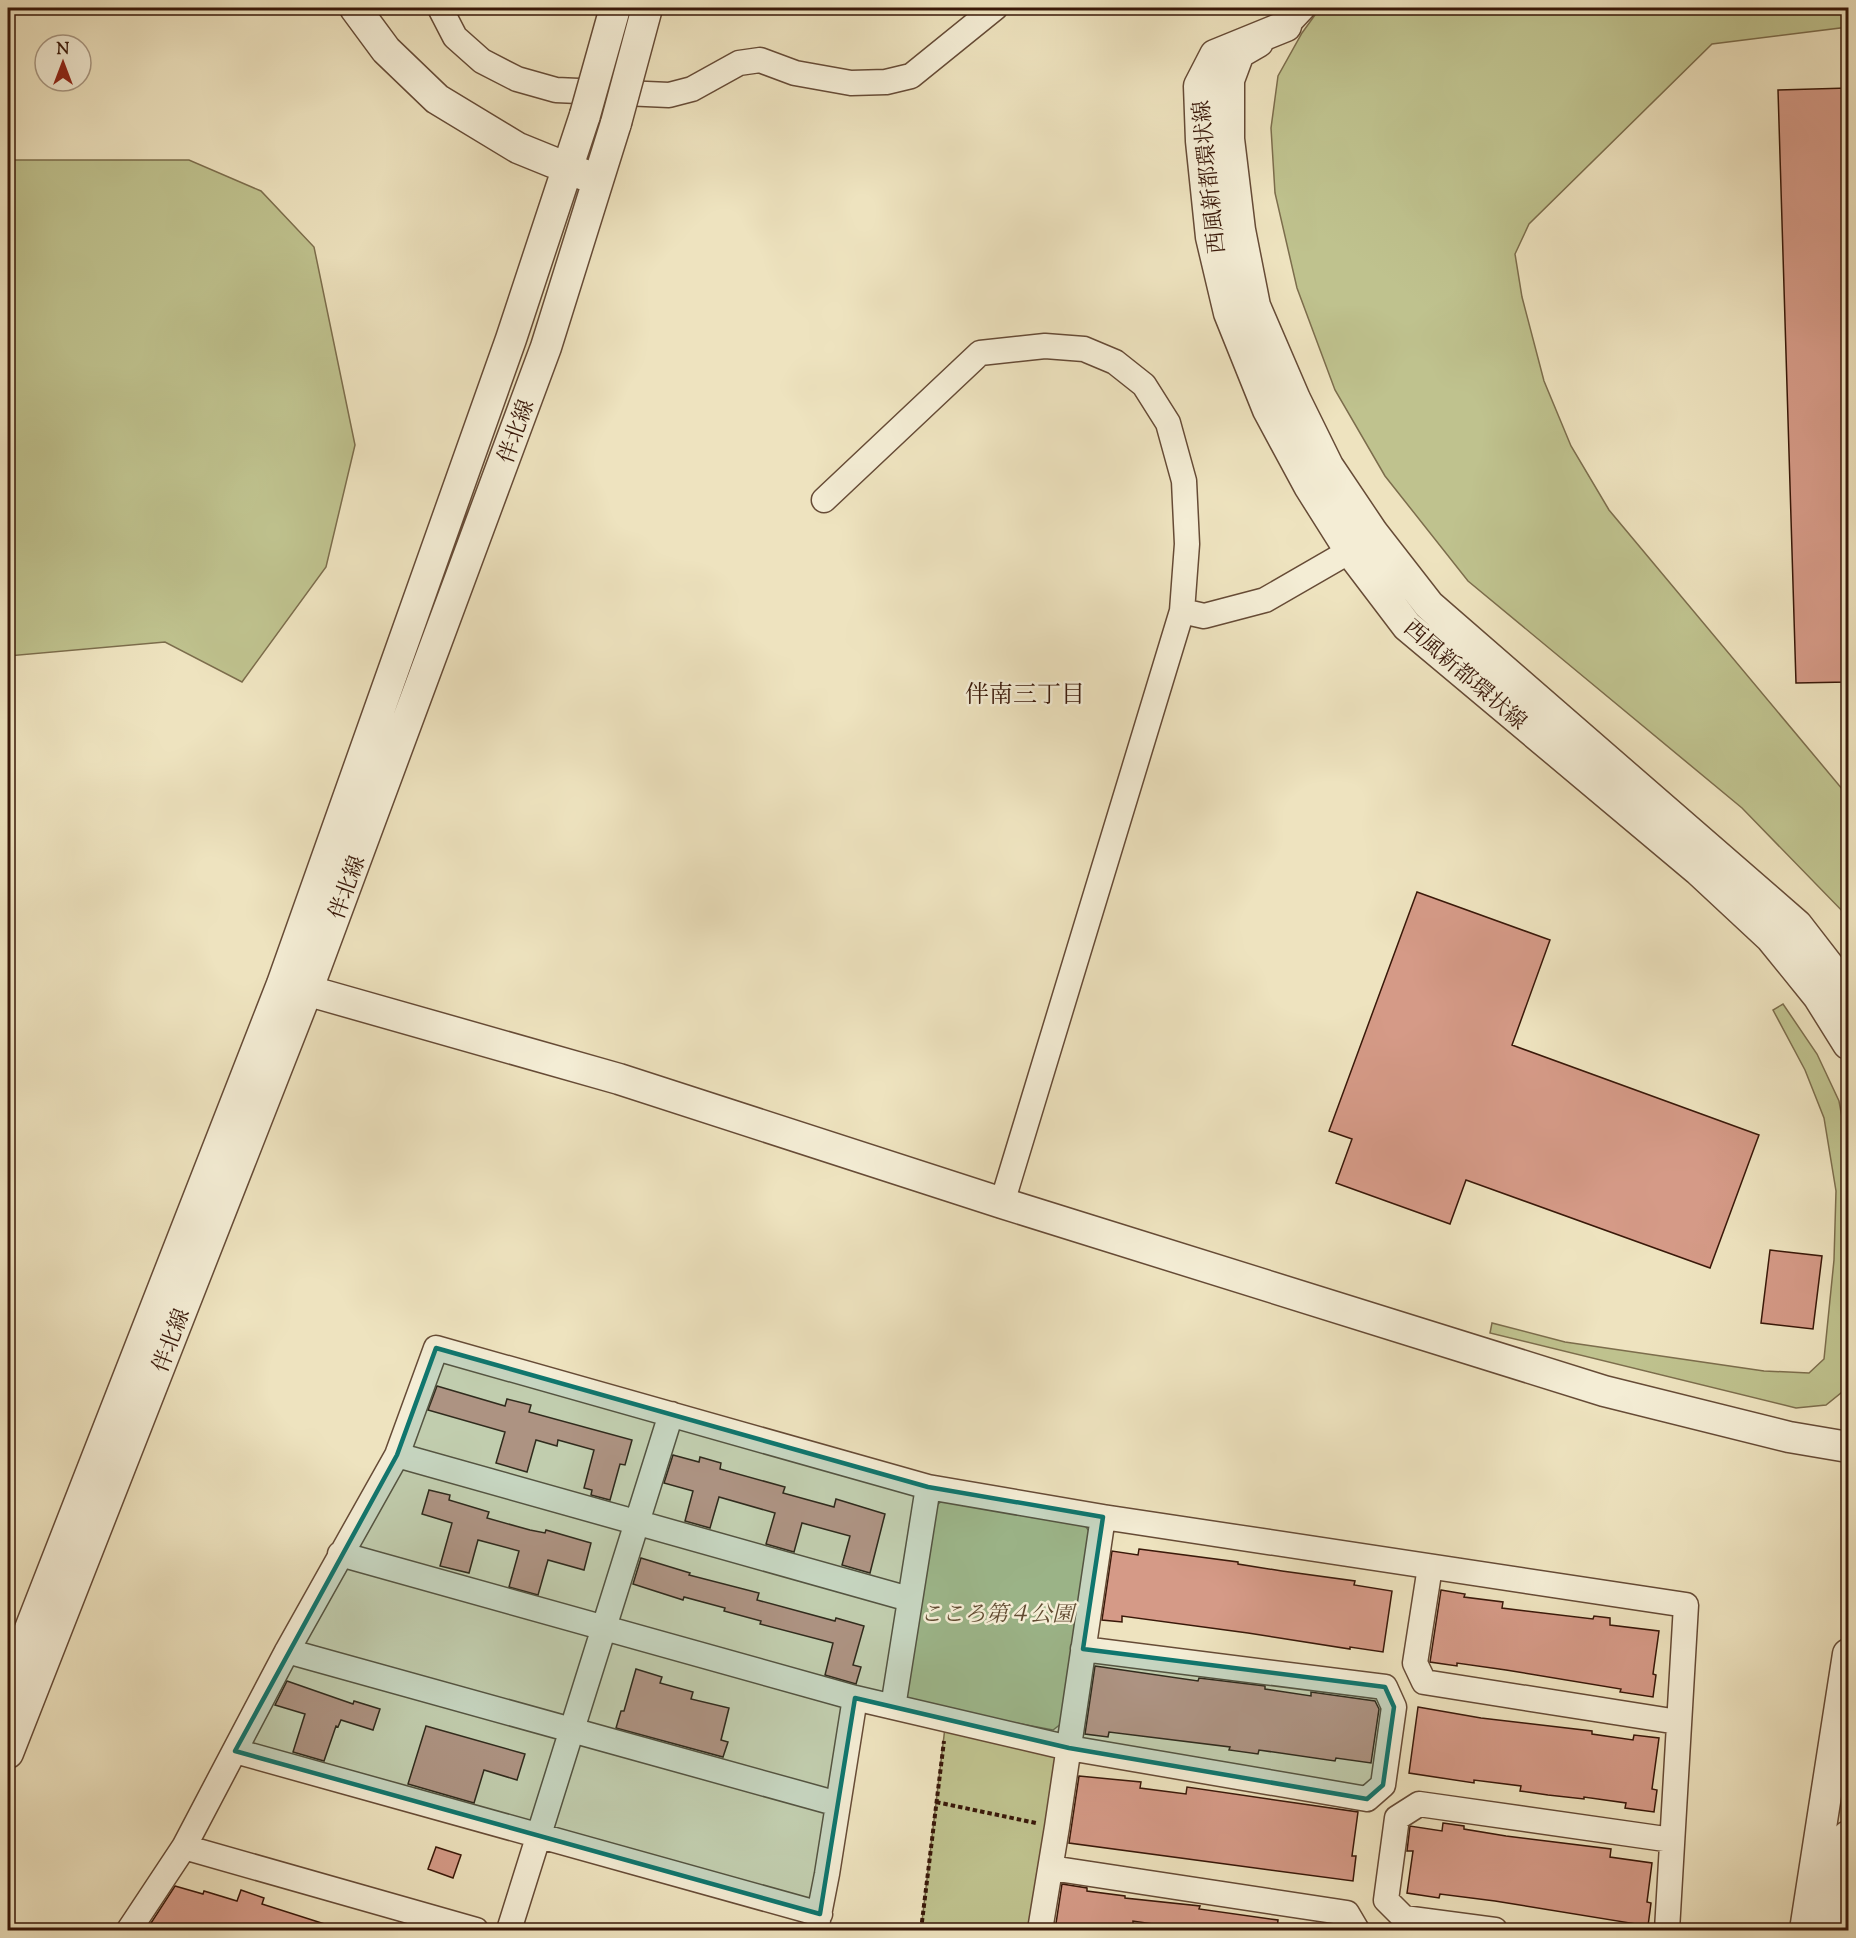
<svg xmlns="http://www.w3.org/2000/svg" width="1856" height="1938" font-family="'Sorts Mill Goudy','Noto Serif JP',serif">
	<rect width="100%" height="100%" fill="#eee3bf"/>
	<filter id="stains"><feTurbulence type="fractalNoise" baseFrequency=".00333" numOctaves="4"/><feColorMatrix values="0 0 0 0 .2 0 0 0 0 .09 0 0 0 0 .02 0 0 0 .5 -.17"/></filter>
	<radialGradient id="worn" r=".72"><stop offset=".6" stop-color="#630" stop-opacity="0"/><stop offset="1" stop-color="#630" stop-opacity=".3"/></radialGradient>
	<path fill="#bfc28e" stroke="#7c6d4c" stroke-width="1.5" d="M 1320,8 L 1848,8 L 1848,27 L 1712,44 L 1529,224 L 1515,254 L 1522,297 L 1544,381 L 1571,446 L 1609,510 L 1848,796 L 1848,917 L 1742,808 L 1468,581 L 1385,476 L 1335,390 L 1297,288 L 1275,193 L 1271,128 L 1278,76 L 1302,33 Z
		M 8,160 L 189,160 L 261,191 L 314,247 L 355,445 L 326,567 L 242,682 L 165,642 L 8,656 Z
		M 1783,1004 L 1817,1054 L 1839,1101 L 1848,1150 L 1848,1382 L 1847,1388 L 1826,1405 L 1796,1408 L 1490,1333 L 1492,1323 L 1565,1342 L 1764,1371 L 1809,1373 L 1824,1359 L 1834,1260 L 1836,1191 L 1824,1118 L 1805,1070 L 1773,1010 Z
		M 942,1501 L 1083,1523 L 1092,1535 L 1066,1720 L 1053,1730 L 914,1704 L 903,1692 L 928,1512 Z
		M 946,1719 L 1069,1748 L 1037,1930 L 921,1930 Z"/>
	<path fill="#d59a87" stroke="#391809" stroke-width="1.5" d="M 1848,88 L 1848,682 L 1796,683 L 1778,90 Z
		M 1417,892 L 1550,940 L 1512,1045 L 1759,1135 L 1710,1268 L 1466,1180 L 1450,1224 L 1336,1183 L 1352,1139 L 1329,1131 Z
		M 1770,1250 L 1822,1256 L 1813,1329 L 1761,1323 Z
		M 437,1386 L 505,1406 L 507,1399 L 531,1405 L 529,1412 L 632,1440 L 625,1465 L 620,1464 L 610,1500 L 591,1495 L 592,1490 L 584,1488 L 594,1450 L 558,1440 L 557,1446 L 536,1440 L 527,1472 L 496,1463 L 505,1432 L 428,1410 Z
		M 673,1455 L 699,1462 L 700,1457 L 721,1463 L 720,1469 L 785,1487 L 783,1493 L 834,1507 L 836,1499 L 885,1514 L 870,1573 L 842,1565 L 850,1536 L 802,1523 L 794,1552 L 766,1544 L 775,1513 L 719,1497 L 710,1528 L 685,1521 L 693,1491 L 664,1483 Z
		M 429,1490 L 450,1495 L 449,1500 L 489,1512 L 487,1518 L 530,1530 L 545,1533 L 546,1530 L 591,1543 L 584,1570 L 548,1560 L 538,1595 L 509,1587 L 519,1551 L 478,1540 L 469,1573 L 440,1566 L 452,1523 L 422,1514 Z
		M 1139,1549 L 1238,1562 L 1238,1564 L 1282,1571 L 1355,1581 L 1354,1585 L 1392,1591 L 1383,1652 L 1350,1647 L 1350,1649 L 1248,1633 L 1122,1616 L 1122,1622 L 1102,1620 L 1112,1551 L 1138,1555 Z
		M 641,1558 L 690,1573 L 689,1575 L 759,1593 L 757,1600 L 835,1621 L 836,1618 L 864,1626 L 853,1665 L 861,1667 L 856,1684 L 825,1675 L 833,1643 L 760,1624 L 761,1621 L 724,1611 L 725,1608 L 684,1597 L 683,1600 L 633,1584 Z
		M 1441,1590 L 1465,1594 L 1464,1597 L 1503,1602 L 1502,1608 L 1593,1619 L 1594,1616 L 1610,1618 L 1610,1625 L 1659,1631 L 1653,1674 L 1656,1675 L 1653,1697 L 1620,1692 L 1621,1689 L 1506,1670 L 1457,1663 L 1457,1666 L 1430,1662 Z
		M 1095,1666 L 1198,1681 L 1199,1678 L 1265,1686 L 1265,1689 L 1311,1696 L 1311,1692 L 1375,1701 L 1379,1709 L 1371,1763 L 1336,1758 L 1335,1761 L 1259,1750 L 1258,1754 L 1229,1750 L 1230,1747 L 1109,1732 L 1108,1737 L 1085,1734 Z
		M 636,1669 L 662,1677 L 660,1683 L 693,1692 L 691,1699 L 729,1708 L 721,1740 L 728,1742 L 723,1757 L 616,1728 L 621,1711 L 624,1711 Z
		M 287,1681 L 353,1704 L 354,1701 L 380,1709 L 373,1730 L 341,1720 L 338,1727 L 336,1726 L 324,1761 L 293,1752 L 305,1714 L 275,1705 Z
		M 1418,1707 L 1481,1718 L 1592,1731 L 1592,1734 L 1633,1740 L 1634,1735 L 1659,1738 L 1652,1789 L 1657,1790 L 1654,1812 L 1625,1808 L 1626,1803 L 1584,1797 L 1584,1799 L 1548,1795 L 1520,1791 L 1521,1786 L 1474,1780 L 1474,1783 L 1409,1773 Z
		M 426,1726 L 525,1754 L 517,1780 L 484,1770 L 474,1803 L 408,1784 Z
		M 1079,1776 L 1141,1782 L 1140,1788 L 1186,1794 L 1187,1787 L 1358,1812 L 1352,1856 L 1356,1856 L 1353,1881 L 1069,1843 Z
		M 1443,1823 L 1464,1826 L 1464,1829 L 1506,1836 L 1611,1849 L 1610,1857 L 1652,1863 L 1647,1902 L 1651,1903 L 1648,1926 L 1495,1901 L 1440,1894 L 1439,1898 L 1407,1893 L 1413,1851 L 1407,1851 L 1410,1826 L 1442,1831 Z
		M 436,1847 L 461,1855 L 453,1878 L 428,1869 Z
		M 1062,1884 L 1087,1888 L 1087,1891 L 1125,1896 L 1125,1898 L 1200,1906 L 1199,1909 L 1278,1920 L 1277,1930 L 1195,1930 L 1133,1921 L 1133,1930 L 1055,1930 Z
		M 175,1886 L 203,1894 L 204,1891 L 237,1901 L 241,1890 L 264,1898 L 262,1904 L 331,1926 L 330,1930 L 148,1930 L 151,1923 Z"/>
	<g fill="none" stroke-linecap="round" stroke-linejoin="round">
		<defs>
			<path id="minor" d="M 440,8 L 455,37 L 482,61 L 517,79 L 556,90 L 669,95 L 692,89 L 739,63 L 760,60 L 795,73 L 851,83 L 886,82 L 911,76 L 995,8
				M 1286,26 L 1303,8
				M 824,500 L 980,353 L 1045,346 L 1084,349 L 1115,362 L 1144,385 L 1168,423 L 1184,481 L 1187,544 L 1182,611 L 1002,1203
				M 1182,611 L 1204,616 L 1265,600 L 1350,551
				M 397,1455 L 909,1599
				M 340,1554 L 855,1698 L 1069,1748 L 1367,1799 L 1383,1785 L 1394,1707 L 1385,1687 L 1083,1649
				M 1430,1567 L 1415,1663 L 1424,1682 L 1678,1722
				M 287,1651 L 838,1804
				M 893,1707 L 928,1487
				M 235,1751 L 820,1914
				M 184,1847 L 476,1930
				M 1051,1868 L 1347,1913 L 1357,1930
				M 129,1930 L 184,1847 L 287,1651 L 397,1455 L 436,1348 L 928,1487 L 1103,1517
				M 509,1930 L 671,1414
				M 816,1930 L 827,1874 L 855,1698
				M 1040,1930 L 1057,1827 L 1103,1517 L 1686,1605 L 1667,1930
				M 1495,1930 L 1404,1918 L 1386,1900 L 1397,1818 L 1419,1804 L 1672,1840"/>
			<path id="tertiary" d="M 355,8 L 386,50 L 437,99 L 518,148 L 587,176
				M 1286,26 L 1215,55 L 1199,86 L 1201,141 L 1211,237 L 1229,313 L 1268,410 L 1309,486 L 1350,551 L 1407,626 L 1698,870 L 1771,938 L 1818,996 L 1848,1044
				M 1258,42 L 1239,53 L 1229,80 L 1229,139 L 1240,230 L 1255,306 L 1295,399 L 1328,466 L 1373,533 L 1429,605 L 1797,925 L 1848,991
				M 288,985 L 619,1079 L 1002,1203 L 1604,1391 L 1789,1437 L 1848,1447
				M 8,1685 L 282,984 L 511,339 L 585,115
				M 8,1753 L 307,991 L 546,347 L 616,123
				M 1805,1930 L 1848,1654
				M 1833,1930 L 1848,1836"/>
		</defs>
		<use href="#minor" stroke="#664b36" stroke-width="27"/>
		<use href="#tertiary" stroke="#664b36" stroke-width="33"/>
		<path stroke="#391809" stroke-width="4" stroke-dasharray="4.5 3" stroke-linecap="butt" d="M 936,1802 L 1036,1823
			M 921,1930 L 944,1741"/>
		<use href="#minor" stroke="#f4edd5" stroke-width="24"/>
		<use href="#tertiary" stroke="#f4edd5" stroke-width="30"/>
		<defs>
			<path id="tertiary-bridge" d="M 585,115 L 615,8
				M 616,123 L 647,8"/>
		</defs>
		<use href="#tertiary-bridge" stroke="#664b36" stroke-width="33" stroke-linecap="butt"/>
		<use href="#tertiary-bridge" stroke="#f4edd5" stroke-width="30"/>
	</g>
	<path fill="#0f766e" fill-opacity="0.2" stroke="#0f766e" stroke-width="4.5" stroke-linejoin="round" d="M 436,1348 L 928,1487 L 1103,1517 L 1083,1649 L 1385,1687 L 1394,1707 L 1383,1785 L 1367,1799 L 1069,1748 L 855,1698 L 820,1914 L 235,1751 L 397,1455 Z"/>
	<g text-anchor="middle" stroke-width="5" stroke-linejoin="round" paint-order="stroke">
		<g font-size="22" fill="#391809" stroke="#f4edd5">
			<text transform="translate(1208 177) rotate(-96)" y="8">西風新都環状線</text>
			<text transform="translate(515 431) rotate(-70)" y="8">伴北線</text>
			<text transform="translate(1466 674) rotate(41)" y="8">西風新都環状線</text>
			<text transform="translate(346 887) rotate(-70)" y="8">伴北線</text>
			<text transform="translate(170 1340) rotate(-69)" y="8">伴北線</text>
		</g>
		<g font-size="22" font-style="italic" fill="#614b31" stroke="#f4edd5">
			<text x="997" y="1621">こころ第４公園</text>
		</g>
		<g font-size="24" fill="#391809" stroke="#f4edd5">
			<text x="1025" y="702">伴南三丁目</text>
		</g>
	</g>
	<rect width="1856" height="1938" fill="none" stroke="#eee3bf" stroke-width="30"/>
	<rect x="9" y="9" width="1838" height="1920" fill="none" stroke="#391809" stroke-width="3"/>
	<rect x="15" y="15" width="1826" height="1908" fill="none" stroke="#391809" stroke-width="1.5"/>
	<g transform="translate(63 63)"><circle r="28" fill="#f4edd5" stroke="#a99883" stroke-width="1.5"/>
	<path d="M0-4.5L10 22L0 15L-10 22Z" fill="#8f2418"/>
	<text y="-9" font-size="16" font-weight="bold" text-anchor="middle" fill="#391809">N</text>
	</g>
	<rect width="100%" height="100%" filter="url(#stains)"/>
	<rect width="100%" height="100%" fill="url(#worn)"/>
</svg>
